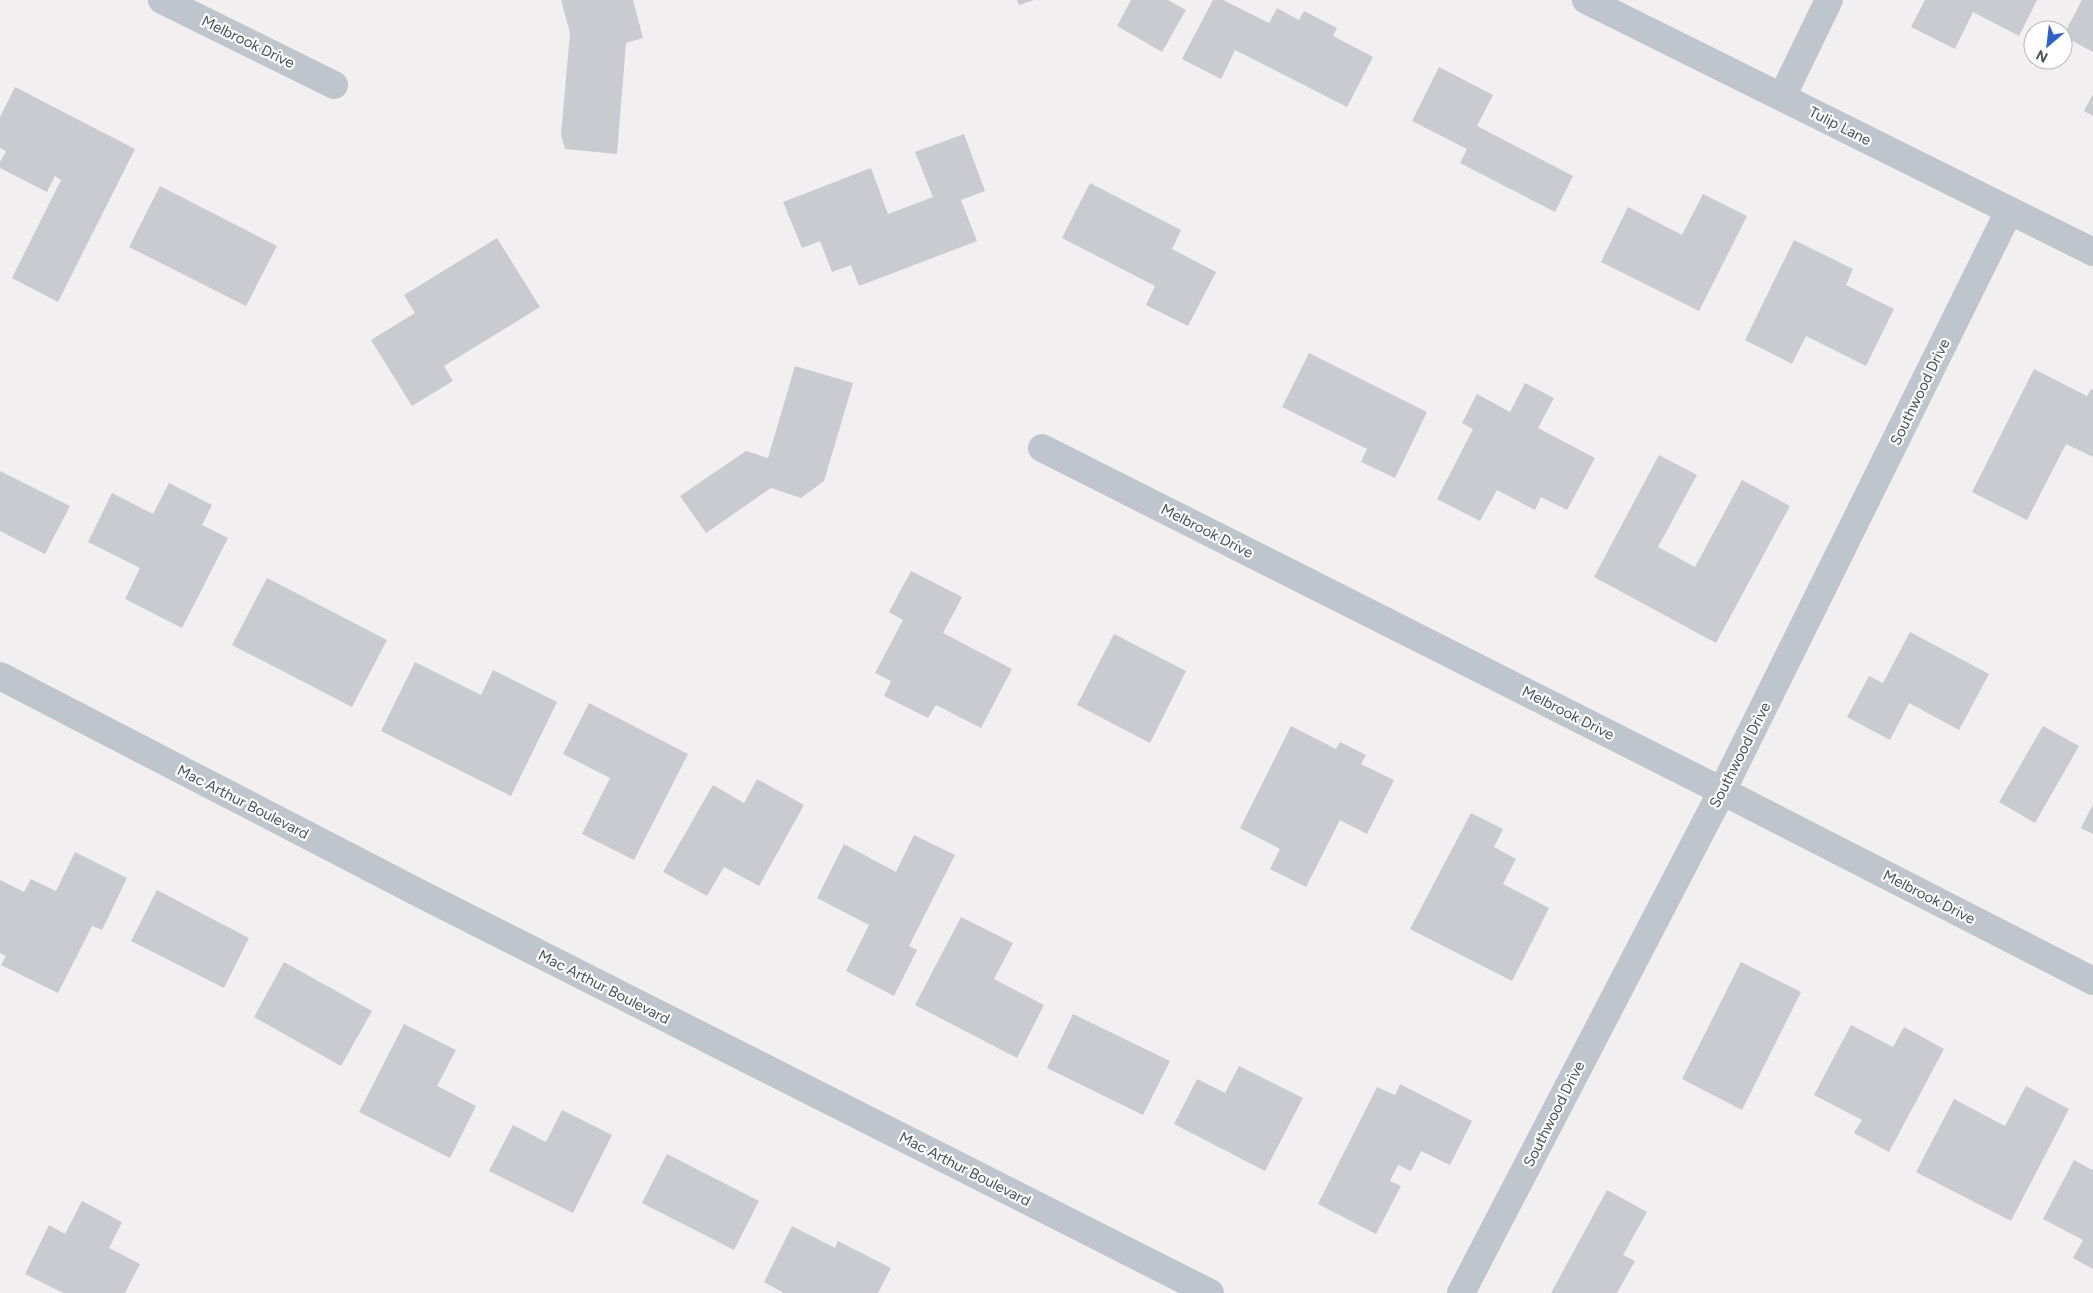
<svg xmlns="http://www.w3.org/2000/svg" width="2093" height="1293" font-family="Figtree,sans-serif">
	<rect width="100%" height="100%" fill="#f1efef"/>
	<path fill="#c9cbd1" d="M 561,0 L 633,0 L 643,38 L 626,43 L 617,154 L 565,149 L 561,135 L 570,33 Z
		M 1017,0 L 1034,0 L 1019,5 Z
		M 1131,0 L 1168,0 L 1186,10 L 1162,52 L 1117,26 Z
		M 1213,0 L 1223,0 L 1269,23 L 1277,8 L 1299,20 L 1304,11 L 1337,28 L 1333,36 L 1373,57 L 1347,107 L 1235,50 L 1221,79 L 1182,59 Z
		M 1925,0 L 2037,0 L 2019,36 L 1973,12 L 1955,49 L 1911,27 Z
		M 2082,0 L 2093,0 L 2093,52 L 2063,36 Z
		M 1439,67 L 1493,95 L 1477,126 L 1573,176 L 1555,212 L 1460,163 L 1467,149 L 1412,121 Z
		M 15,87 L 135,149 L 58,302 L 12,278 L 61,180 L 55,176 L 47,192 L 0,168 L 0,162 L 6,151 L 0,148 L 0,117 Z
		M 2093,94 L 2093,116 L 2084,111 Z
		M 964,134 L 985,191 L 961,200 L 977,241 L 859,286 L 851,265 L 832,272 L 820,241 L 802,248 L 783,202 L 871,168 L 888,214 L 933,197 L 915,152 Z
		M 1090,183 L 1181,230 L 1172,249 L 1216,272 L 1188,326 L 1146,305 L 1155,286 L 1062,238 Z
		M 160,186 L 277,246 L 246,306 L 129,247 Z
		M 1703,194 L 1747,216 L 1699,311 L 1601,262 L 1628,207 L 1682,235 Z
		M 497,238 L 540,307 L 444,366 L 453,381 L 412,406 L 371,340 L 415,313 L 404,295 Z
		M 1794,240 L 1853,269 L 1846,285 L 1894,309 L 1866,366 L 1806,336 L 1792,364 L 1745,340 Z
		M 1309,353 L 1427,412 L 1395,478 L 1361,462 L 1367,449 L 1282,407 Z
		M 795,366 L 853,383 L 824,481 L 801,498 L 771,488 L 706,533 L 680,496 L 746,451 L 768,458 Z
		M 2034,369 L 2087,396 L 2091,389 L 2093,390 L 2093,457 L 2066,444 L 2027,520 L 1972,492 Z
		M 1525,383 L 1554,398 L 1538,428 L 1595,458 L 1567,510 L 1541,497 L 1535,510 L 1497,490 L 1480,521 L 1437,499 L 1473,429 L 1462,423 L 1477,394 L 1510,412 Z
		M 1659,455 L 1697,475 L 1658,547 L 1695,567 L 1742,480 L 1790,506 L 1716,643 L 1594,577 Z
		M 0,471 L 70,506 L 45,554 L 0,531 Z
		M 169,483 L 212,505 L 202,525 L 228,538 L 182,628 L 125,599 L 140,568 L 88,542 L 112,493 L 153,514 Z
		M 911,571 L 962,597 L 943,633 L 1012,669 L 981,728 L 936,705 L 928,718 L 884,696 L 891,681 L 875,673 L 903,620 L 889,612 Z
		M 267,578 L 387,640 L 352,707 L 232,645 Z
		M 1910,632 L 1989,674 L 1959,730 L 1909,703 L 1890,740 L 1847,717 L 1869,676 L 1883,683 Z
		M 1114,634 L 1186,671 L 1150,743 L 1077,705 Z
		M 415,662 L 481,695 L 493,670 L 557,702 L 511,796 L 381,731 Z
		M 589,703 L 688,754 L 634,860 L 582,834 L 610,778 L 563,754 Z
		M 1291,726 L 1336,749 L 1340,742 L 1366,755 L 1361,764 L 1394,780 L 1367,834 L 1340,820 L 1306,887 L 1270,869 L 1280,849 L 1240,828 Z
		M 2043,726 L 2079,746 L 2035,823 L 1999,802 Z
		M 757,779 L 804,805 L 759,886 L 724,867 L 707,896 L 663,872 L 713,785 L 744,803 Z
		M 2093,804 L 2093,834 L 2081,828 Z
		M 1471,813 L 1503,829 L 1494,847 L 1516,859 L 1503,884 L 1549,908 L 1512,981 L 1410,929 Z
		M 914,835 L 955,855 L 909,946 L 917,950 L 894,996 L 846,971 L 869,925 L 817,898 L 844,844 L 896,872 Z
		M 75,852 L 127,878 L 102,930 L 92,926 L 58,993 L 1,965 L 6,956 L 0,953 L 0,880 L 24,892 L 31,879 L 56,891 Z
		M 157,890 L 249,938 L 224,988 L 131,941 Z
		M 961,917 L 1013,943 L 994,979 L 1044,1005 L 1017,1058 L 915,1005 Z
		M 284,962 L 372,1011 L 341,1066 L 254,1017 Z
		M 1741,962 L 1801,992 L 1742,1110 L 1682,1079 Z
		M 1073,1014 L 1170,1061 L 1143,1115 L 1047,1068 Z
		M 404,1024 L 456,1050 L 437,1086 L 476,1106 L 450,1158 L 359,1112 Z
		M 1851,1025 L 1893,1047 L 1904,1027 L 1944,1049 L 1889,1152 L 1854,1133 L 1862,1120 L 1814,1095 Z
		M 1239,1066 L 1303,1098 L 1265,1171 L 1174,1124 L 1197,1079 L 1225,1093 Z
		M 1400,1084 L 1472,1121 L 1450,1165 L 1421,1151 L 1411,1171 L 1398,1165 L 1390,1181 L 1401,1186 L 1376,1234 L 1318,1204 L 1377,1087 L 1395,1095 Z
		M 2026,1086 L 2069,1109 L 2011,1221 L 1916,1172 L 1954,1099 L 2005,1126 Z
		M 562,1110 L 612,1135 L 573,1213 L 489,1171 L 513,1125 L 546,1142 Z
		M 667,1154 L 759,1201 L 734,1250 L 642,1203 Z
		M 2074,1160 L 2092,1170 L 2093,1167 L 2093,1269 L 2073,1258 L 2083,1240 L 2043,1219 Z
		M 1607,1190 L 1647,1212 L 1623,1255 L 1635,1261 L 1617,1293 L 1551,1293 Z
		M 82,1201 L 122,1222 L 109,1248 L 140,1264 L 125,1293 L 63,1293 L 25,1274 L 49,1225 L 65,1234 Z
		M 792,1226 L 835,1248 L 838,1241 L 891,1268 L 878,1293 L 784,1293 L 764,1282 Z"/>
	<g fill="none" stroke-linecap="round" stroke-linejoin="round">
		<path stroke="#bfc5cc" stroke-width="28" d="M 162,0 L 334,85
			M 1586,0 L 2093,252
			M 1782,97 L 1829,0
			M 1042,448 L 1722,791 L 2093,981
			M 0,676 L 419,893 L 1210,1293
			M 1461,1293 L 1722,791 L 2009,211"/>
	</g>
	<g text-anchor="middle" stroke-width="4.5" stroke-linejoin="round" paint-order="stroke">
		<g font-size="15" fill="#49505a" stroke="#fff">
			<text transform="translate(248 42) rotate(26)" y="5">Melbrook Drive</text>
			<text transform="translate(1840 126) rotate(27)" y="5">Tulip Lane</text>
			<text transform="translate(1920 392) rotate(-64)" y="5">Southwood Drive</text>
			<text transform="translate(1207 531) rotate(27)" y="5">Melbrook Drive</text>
			<text transform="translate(1568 713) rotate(27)" y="5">Melbrook Drive</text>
			<text transform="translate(1740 755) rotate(-63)" y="5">Southwood Drive</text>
			<text transform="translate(243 802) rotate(27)" y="5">Mac Arthur Boulevard</text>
			<text transform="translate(1929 897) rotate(27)" y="5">Melbrook Drive</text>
			<text transform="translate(604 987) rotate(27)" y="5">Mac Arthur Boulevard</text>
			<text transform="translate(1554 1114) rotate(-63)" y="5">Southwood Drive</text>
			<text transform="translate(965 1169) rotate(27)" y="5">Mac Arthur Boulevard</text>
		</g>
	</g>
	<g transform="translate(2048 45) rotate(208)"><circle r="24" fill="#ffffff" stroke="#b6b9bd"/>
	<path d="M0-4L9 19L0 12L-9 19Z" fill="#305ecb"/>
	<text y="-8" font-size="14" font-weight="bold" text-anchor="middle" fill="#49505a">N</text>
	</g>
</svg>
